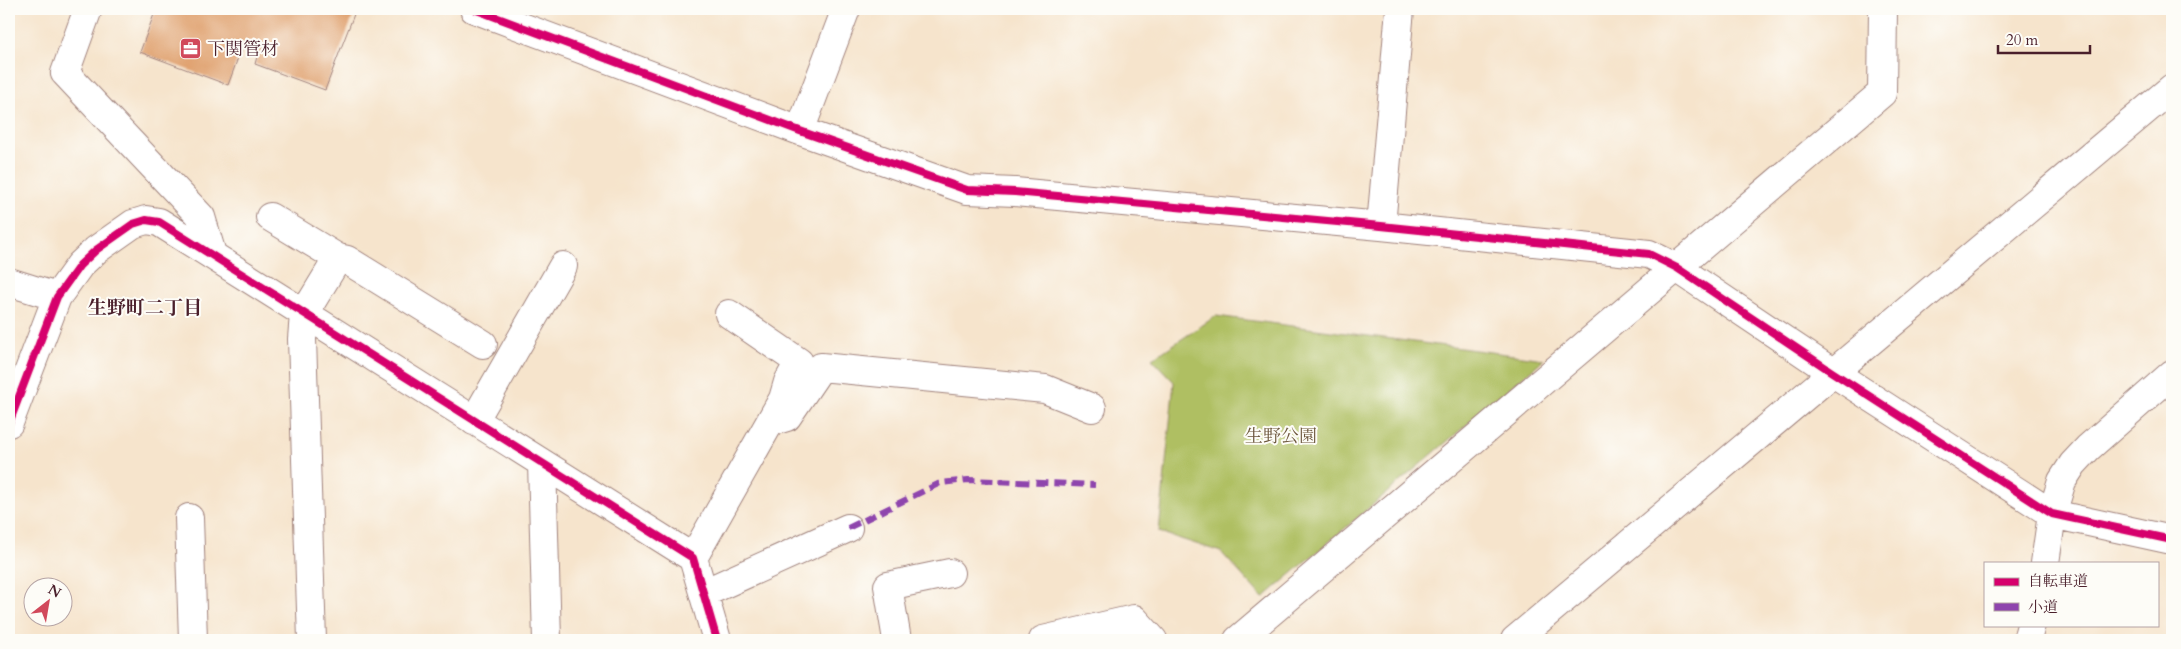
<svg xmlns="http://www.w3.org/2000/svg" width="2181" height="649" font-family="Cardo,'Noto Serif JP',serif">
	<rect width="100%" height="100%" fill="#fdfcf7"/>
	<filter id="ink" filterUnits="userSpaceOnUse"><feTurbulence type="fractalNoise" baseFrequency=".02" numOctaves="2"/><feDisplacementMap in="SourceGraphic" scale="10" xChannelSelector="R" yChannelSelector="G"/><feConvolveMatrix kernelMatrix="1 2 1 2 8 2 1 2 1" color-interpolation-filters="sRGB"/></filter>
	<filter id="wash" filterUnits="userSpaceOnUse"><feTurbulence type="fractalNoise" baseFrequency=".0096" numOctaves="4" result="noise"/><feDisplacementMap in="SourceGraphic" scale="20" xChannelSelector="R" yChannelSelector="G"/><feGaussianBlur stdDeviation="1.12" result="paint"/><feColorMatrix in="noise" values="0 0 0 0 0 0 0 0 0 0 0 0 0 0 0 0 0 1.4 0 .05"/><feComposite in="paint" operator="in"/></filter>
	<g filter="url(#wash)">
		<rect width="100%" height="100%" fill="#f6e4cc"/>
		<path fill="#afbf62" stroke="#7c6f46" d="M 1216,316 L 1544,359 L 1263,598 L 1221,552 L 1159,532 L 1174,382 L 1152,359 Z"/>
		<g id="blocks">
			<path fill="#de9b66" d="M 156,9 L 356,9 L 325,90 L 255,64 L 258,53 L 242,47 L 228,85 L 140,52 Z"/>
		</g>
	</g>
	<g filter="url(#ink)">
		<use href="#blocks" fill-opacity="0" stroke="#a0827c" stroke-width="1"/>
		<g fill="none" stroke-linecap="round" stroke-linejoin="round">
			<defs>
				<path id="minor" d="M 88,9 L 65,73 L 201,217 L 212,254
					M 474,9 L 800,131 L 967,190 L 1015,192 L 1381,226 L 1649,254 L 1677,268 L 1832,372 L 2052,514 L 2172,540
					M 800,131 L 846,9
					M 270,217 L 338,258 L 304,314 L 302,339 L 312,640
					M 1381,226 L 1400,9
					M 338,258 L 347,260 L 483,344
					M 9,282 L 57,297
					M 474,421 L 563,266
					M 771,422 L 787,417 L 821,367 L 1045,389 L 1092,408
					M 9,423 L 57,297 L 80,265 L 96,250 L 133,224 L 146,220 L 159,222 L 693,558 L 717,640
					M 542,463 L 547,640
					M 189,518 L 193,640
					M 693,558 L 783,399 L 788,382 L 799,362 L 729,314
					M 2045,563 L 2052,514 L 2062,481 L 2073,464 L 2088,448 L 2172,374
					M 704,593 L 848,528
					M 897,640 L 888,586 L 950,573
					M 1043,640 L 1134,619 L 1153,640
					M 1238,640 L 1882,93 L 1883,9
					M 1515,640 L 2172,88
					M 2027,640 L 2031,625"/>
			</defs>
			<use href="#minor" stroke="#a0827c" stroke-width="30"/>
			<use href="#minor" stroke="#fff" stroke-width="28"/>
			<path stroke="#8e44ad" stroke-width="6" stroke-dasharray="12 6" stroke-linecap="butt" d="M 848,528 L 940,483 L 968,480 L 1095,485"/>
			<defs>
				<path id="cycleway" d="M 474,9 L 800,131 L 967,190 L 1015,192 L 1381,226 L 1649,254 L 1677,268 L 1832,372 L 2052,514 L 2172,540
					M 9,423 L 57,297 L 80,265 L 96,250 L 133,224 L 146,220 L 159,222 L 693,558 L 717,640"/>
			</defs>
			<use href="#cycleway" stroke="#fdfcf7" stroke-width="11"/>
			<use href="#cycleway" stroke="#d6006c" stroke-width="8"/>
		</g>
	</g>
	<defs>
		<symbol id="office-square" viewBox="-11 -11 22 22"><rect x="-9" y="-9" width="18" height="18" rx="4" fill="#d1495b" stroke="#fdfcf7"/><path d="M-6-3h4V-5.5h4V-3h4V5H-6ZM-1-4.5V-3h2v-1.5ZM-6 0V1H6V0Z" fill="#fff"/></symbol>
	</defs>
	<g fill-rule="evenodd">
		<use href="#office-square" x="178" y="36" width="25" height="25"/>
	</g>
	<g text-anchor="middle" stroke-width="4" stroke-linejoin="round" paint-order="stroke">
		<g font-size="18" fill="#4a1f2b" stroke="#fdfcf7" text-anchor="start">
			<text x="207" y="55">下関管材</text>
		</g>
		<g font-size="18" fill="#6d573e" stroke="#fdfcf7">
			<text x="1281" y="442">生野公園</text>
		</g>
		<g font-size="19" font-weight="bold" fill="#4a1f2b" stroke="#fdfcf7">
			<text x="145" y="314">生野町二丁目</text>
		</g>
	</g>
	<rect width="2181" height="649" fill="none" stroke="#fdfcf7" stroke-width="30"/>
	<rect x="1984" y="562" width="175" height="65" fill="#fdfcf7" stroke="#b5a4a5"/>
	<rect x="1994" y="578" width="25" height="8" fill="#d6006c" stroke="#b5a4a5"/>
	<text x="2028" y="586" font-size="15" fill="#4a1f2b">自転車道</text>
	<rect x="1994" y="603" width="25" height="8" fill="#8e44ad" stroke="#b5a4a5"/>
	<text x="2028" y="612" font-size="15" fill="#4a1f2b">小道</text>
	<g transform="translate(48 602) rotate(31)"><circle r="24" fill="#fdfcf7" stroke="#b5a4a5"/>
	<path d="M0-4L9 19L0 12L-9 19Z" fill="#d1495b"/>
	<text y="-8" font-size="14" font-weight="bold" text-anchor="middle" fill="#4a1f2b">N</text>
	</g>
	<path d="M1998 45v8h92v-8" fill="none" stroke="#4a1f2b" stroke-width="2.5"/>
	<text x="2006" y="45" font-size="15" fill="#4a1f2b" stroke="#fdfcf7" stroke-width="4" paint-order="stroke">20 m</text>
</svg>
